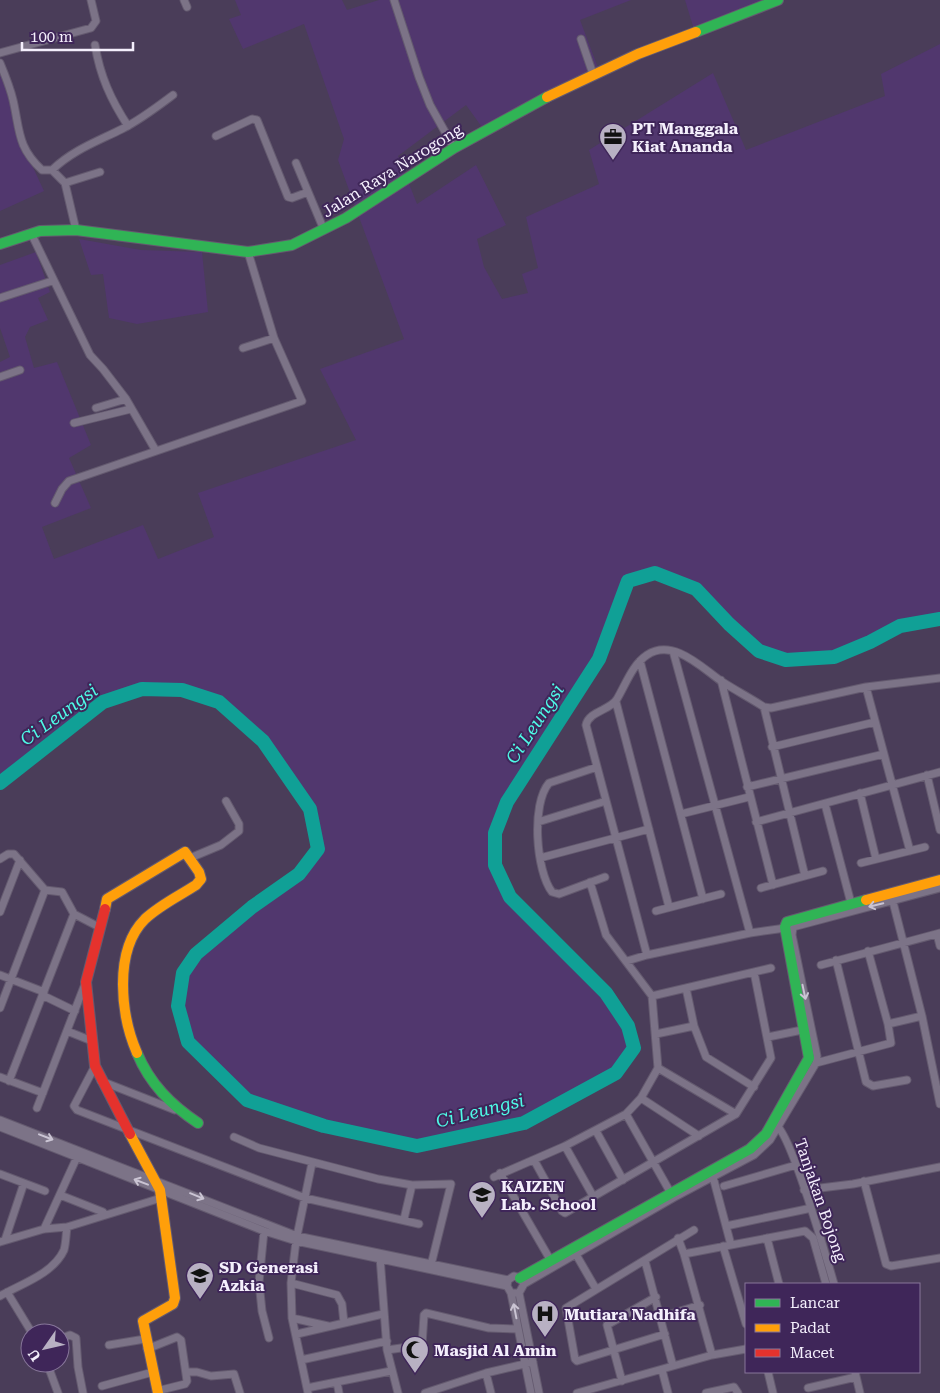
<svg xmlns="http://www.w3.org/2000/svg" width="940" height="1393" font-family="'Roboto Serif',serif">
	<rect width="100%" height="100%" fill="#4a3d59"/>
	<path fill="#51376e" d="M 235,0 L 342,0 L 347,10 L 379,0 L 631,0 L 580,20 L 600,73 L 487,134 L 466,105 L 398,156 L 417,204 L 476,165 L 506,225 L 477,239 L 484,267 L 502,299 L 528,293 L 522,274 L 538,268 L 526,217 L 599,184 L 589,150 L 713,73 L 746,150 L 885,96 L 881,74 L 940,44 L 940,619 L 900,626 L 870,642 L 834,657 L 786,660 L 759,651 L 728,623 L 696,589 L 655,573 L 628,581 L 599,659 L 507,802 L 495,833 L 495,865 L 510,897 L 604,992 L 628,1026 L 634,1048 L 616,1073 L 524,1123 L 417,1146 L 326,1126 L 247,1100 L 188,1042 L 178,1006 L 183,973 L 196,954 L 252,907 L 299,874 L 318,849 L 310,808 L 263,741 L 219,702 L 182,690 L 142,689 L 103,702 L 0,785 L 0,362 L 10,357 L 0,328 L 0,265 L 36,252 L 50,292 L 38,298 L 48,320 L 30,327 L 25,337 L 34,368 L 57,362 L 91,445 L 69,458 L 91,508 L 42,527 L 54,559 L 143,525 L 158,559 L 214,537 L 198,493 L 356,440 L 320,369 L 404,339 L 338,160 L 344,139 L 304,24 L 243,49 L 229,19 L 241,15 Z
		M 685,0 L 775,0 L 696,36 Z
		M 0,64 L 17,133 L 44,191 L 0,211 Z
		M 79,239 L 141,250 L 202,252 L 208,312 L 137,324 L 109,318 L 103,274 L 91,275 Z"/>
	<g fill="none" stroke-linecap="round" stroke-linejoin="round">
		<path stroke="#10a096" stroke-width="14" d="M 0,783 L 103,702 L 142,689 L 182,690 L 219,702 L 263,741 L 310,809 L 318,849 L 299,874 L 252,907 L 196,954 L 183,973 L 178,1006 L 188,1042 L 247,1100 L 324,1126 L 417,1146 L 524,1123 L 616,1073 L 634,1048 L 628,1026 L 606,993 L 510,897 L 495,865 L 495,833 L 507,802 L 599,659 L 628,581 L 655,573 L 696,589 L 729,624 L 759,651 L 786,660 L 834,657 L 870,642 L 900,626 L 940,619"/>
		<defs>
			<path id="street" d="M 184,0 L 187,7
				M 394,0 L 419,77 L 430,105 L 454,148
				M 581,39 L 593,74
				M 95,45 C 100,76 111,100 128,126
				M 0,53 L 91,28 L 96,21 L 91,0
				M 0,63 C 5,75 10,87 13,100 C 20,130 17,147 42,170 L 52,170 L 65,183 L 76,230
				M 216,136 L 252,119 L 257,120 L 288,197 L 292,198 L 308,192
				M 296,163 L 324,230
				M 52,170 C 73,150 96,142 122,129 C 140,120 157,107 173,95
				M 65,183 L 100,172
				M 31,233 L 90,355 L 103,369 L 126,399 L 156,451
				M 0,298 L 52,281
				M 243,348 L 274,338
				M 0,377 L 20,370
				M 96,408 L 126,399
				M 74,423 L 131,409
				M 55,503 L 62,489 L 69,481 L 302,401 L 274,338 L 248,252
				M 673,651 L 750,933
				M 640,661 L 703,899
				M 721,680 L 773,885
				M 866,687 L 910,851
				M 616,702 L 669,907
				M 764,707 L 805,876
				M 772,747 L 875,722
				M 597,767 L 549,783 C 531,804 536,871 552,892 L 559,894 L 605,877
				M 927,775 L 940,830
				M 747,787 L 884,754
				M 860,793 L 876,859
				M 825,804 L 851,903
				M 681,814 L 749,797
				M 538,822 L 606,801
				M 756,822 L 940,772
				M 190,858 L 221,845 L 239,831 L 239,824 L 226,801
				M 540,858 L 649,829
				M 0,859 L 8,854 L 14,854 L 45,890 L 62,892 L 74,914 L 99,927
				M 861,863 L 925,847
				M 761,888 L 823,871
				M 892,898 L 922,1016 L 940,1104
				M 656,911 L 721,894
				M 0,912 L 20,860
				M 937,934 L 940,946
				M 647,955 L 586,725 C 589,711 611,710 617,699 C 626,684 632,665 647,655 C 673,638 701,667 721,681 C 735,690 750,698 764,707 L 771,708 L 866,687 L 940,678
				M 836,960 L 866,1082 L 873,1086 L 907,1080
				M 627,961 L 647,955 L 750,933 L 793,927 L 940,888
				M 821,965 L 940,933
				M 0,975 L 44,992
				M 686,988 L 694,1026 L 706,1057 L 754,1087
				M 42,995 L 75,1011
				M 652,996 L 771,968
				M 0,1008 L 45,890
				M 888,1024 L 922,1016
				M 67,1031 L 92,1041
				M 656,1034 L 694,1026
				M 768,1037 L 807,1029
				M 816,1063 L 891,1043 L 888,1024 L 868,951
				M 95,1066 L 74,1106 L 77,1110 L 305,1198 L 419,1224
				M 658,1068 L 736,1114
				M 0,1077 L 43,1093
				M 9,1081 L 74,914
				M 101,1081 L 175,1110
				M 641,1098 L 699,1136
				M 37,1108 L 85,984
				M 626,1114 L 673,1197
				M 0,1120 L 297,1236 L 508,1280
				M 777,1126 C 792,1138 827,1259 834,1284
				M 0,1127 L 264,1231 L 296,1241 L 507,1286
				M 596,1131 L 623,1180
				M 234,1137 L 259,1148 L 378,1179 L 412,1185 L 451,1184 L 431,1265
				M 565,1146 L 593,1196
				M 534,1160 L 562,1211 L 565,1213 L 736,1114 L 771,1058 L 754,972
				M 500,1173 L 551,1261
				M 712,1173 L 731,1245
				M 0,1174 L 45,1191
				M 494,1177 L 565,1146 L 626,1114 L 641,1098 L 658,1068 L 652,996 L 606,935 L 590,882
				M 864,1181 L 886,1264 L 891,1266 L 940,1258
				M 724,1186 L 796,1165
				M 804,1190 L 853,1184 L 940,1167
				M 60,1195 L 103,1212
				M 404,1219 L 412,1185
				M 726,1226 L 807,1209
				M 44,1229 L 77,1157
				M 264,1231 L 259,1282 L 262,1311 L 269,1338
				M 678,1238 L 684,1254 L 805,1231 L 813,1238 L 826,1284
				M 767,1238 L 779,1284
				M 5,1240 L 24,1183
				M 0,1242 L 44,1229 L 67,1227 L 161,1198
				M 723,1246 L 746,1324
				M 574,1251 L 596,1289
				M 684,1254 L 712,1355
				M 380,1257 L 387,1350 L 398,1393
				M 645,1261 L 673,1366
				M 291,1283 L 337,1295 L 342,1304 L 344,1323
				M 524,1284 L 520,1278 L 514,1276 L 508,1280 L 507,1286 L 511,1293 L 519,1293 L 524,1284 L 673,1198 L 754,1155 L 770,1140 L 816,1063 L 817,1056 L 792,935 L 793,927
				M 7,1292 L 32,1333
				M 511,1293 L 531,1393
				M 519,1293 L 539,1393
				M 0,1296 C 21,1284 53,1274 64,1250 C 66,1243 66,1234 67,1227
				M 661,1317 L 700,1305
				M 292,1318 L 328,1326
				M 297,1334 L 383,1314
				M 665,1334 L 577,1361 L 575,1359 L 566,1308 L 694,1230
				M 60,1339 L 70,1335 L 76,1338 L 78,1367 L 83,1393
				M 109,1345 L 145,1339
				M 147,1349 L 177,1337 L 181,1340 L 187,1381 L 185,1384 L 157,1391
				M 387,1350 L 422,1345 L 424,1315 L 426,1313 L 489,1328 L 518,1329
				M 301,1360 L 387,1341
				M 47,1363 L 58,1393
				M 662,1370 L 668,1393
				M 186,1372 L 197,1372 L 211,1376 L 234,1374 L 240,1393
				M 768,1372 L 773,1393
				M 855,1372 L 860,1393
				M 486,1373 L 491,1393
				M 622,1381 L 607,1325 L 656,1297
				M 337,1382 L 339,1393
				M 102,1386 L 153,1372
				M 307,1388 L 391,1371
				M 808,1388 L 856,1377
				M 308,1393 L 292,1318 L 291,1283 L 296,1241 L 312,1163
				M 425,1393 L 486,1373 L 533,1362
				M 577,1393 L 712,1355 L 746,1349
				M 706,1393 L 734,1387 L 738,1393"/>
			<path id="fast" d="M 696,32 L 778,0
				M 0,244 L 40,231 L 76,230 L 248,252 L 292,245 L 346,218 L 454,148 L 547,97
				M 137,1053 C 150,1084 171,1105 198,1123
				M 520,1278 L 750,1149 L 766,1134 L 809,1058 L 785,927 L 787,922 L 866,900"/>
			<path id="slow" d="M 547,97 L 638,54 L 696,32
				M 866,900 L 940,880
				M 105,909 L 107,899 L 185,852 L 199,872 L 201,879 L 196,885 C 179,896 160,905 145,919 C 113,951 121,1016 137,1053
				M 130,1134 L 160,1190 L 175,1298 L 173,1304 L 143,1321 L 158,1393"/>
			<path id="jam" d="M 105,909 L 86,982 L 95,1066 L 130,1134"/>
		</defs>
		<use href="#street" stroke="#645a6f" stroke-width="9"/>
		<use href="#fast" stroke="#645a6f" stroke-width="12"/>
		<use href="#slow" stroke="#645a6f" stroke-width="12"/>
		<use href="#jam" stroke="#645a6f" stroke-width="12"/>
		<use href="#street" stroke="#7c7387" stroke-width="7"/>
		<use href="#fast" stroke="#30b455" stroke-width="10"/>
		<use href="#slow" stroke="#ff9f0a" stroke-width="10"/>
		<use href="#jam" stroke="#e5322d" stroke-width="10"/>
	</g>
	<defs><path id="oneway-shaft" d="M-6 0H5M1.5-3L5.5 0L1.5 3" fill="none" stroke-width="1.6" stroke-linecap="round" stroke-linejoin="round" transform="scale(1.25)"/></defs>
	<g stroke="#cac4d3">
		<use href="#oneway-shaft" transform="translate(876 905) rotate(166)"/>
		<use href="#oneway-shaft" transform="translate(804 992) rotate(78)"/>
		<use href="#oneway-shaft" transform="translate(46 1137) rotate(21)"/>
		<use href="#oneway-shaft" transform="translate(141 1182) rotate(-159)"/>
		<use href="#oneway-shaft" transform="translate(197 1196) rotate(22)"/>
		<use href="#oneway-shaft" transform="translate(515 1311) rotate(-101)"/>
	</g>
	<defs>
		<symbol id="office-pin" viewBox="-11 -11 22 30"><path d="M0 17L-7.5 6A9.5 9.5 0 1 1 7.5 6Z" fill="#b8b1c3" stroke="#3f2659"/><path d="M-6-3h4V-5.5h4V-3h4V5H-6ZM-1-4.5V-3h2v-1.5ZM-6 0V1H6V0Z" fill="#111"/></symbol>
		<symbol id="school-pin" viewBox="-11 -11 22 30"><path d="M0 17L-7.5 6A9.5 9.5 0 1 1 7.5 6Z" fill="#b8b1c3" stroke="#3f2659"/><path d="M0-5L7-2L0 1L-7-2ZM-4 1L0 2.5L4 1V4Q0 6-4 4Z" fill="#111"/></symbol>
		<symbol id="hospital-pin" viewBox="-11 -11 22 30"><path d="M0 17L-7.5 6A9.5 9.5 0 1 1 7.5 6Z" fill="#b8b1c3" stroke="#3f2659"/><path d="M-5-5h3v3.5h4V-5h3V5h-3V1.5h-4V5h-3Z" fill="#111"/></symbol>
		<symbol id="mosque-pin" viewBox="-11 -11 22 30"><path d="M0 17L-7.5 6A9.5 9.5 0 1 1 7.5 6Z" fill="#b8b1c3" stroke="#3f2659"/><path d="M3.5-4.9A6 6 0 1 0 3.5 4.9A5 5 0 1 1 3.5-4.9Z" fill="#111"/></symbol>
	</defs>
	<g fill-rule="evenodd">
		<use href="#office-pin" x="597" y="121" width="32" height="43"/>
		<use href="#school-pin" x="466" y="1179" width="32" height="43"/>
		<use href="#school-pin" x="184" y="1260" width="32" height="43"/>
		<use href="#hospital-pin" x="529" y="1298" width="32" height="43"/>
		<use href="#mosque-pin" x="399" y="1334" width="32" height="43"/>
	</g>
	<g text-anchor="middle" stroke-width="4" stroke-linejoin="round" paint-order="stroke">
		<g font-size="16" font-weight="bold" fill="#f4effc" stroke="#3f2659" text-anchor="start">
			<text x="632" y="134">PT Manggala<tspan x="632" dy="18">Kiat Ananda</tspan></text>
			<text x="501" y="1192">KAIZEN<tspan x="501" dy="18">Lab. School</tspan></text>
			<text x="219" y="1273">SD Generasi<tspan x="219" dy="18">Azkia</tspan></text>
			<text x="564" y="1320">Mutiara Nadhifa</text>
			<text x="434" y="1356">Masjid Al Amin</text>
		</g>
		<g font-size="16" fill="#f4effc" stroke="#3f2659">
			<text transform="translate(392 170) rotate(-32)" y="6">Jalan Raya Narogong</text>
			<text transform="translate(821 1200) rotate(71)" y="6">Tanjakan Bojong</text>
		</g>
		<g font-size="18" font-style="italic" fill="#4efae6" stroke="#3f2659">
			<text transform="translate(59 715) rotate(-36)" y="6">Ci Leungsi</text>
			<text transform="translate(535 724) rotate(-57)" y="6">Ci Leungsi</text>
			<text transform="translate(480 1111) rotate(-14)" y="6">Ci Leungsi</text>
		</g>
	</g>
	<rect x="745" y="1283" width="175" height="90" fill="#3f2659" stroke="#87769a"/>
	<rect x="755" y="1299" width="25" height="8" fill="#30b455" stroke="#87769a"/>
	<text x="790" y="1308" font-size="15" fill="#f4effc">Lancar</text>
	<rect x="755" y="1324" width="25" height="8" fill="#ff9f0a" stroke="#87769a"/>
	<text x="790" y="1333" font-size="15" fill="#f4effc">Padat</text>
	<rect x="755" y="1349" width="25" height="8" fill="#e5322d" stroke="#87769a"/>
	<text x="790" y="1358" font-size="15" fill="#f4effc">Macet</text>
	<g transform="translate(45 1348) rotate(236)"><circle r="24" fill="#3f2659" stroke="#87769a"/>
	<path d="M0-4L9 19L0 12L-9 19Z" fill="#b8b1c3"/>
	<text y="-8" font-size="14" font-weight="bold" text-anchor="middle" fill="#f4effc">U</text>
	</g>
	<path d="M22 42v8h111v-8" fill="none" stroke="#f4effc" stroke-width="2.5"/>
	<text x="30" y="42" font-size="15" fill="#f4effc" stroke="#3f2659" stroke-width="4" paint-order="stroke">100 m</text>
</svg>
